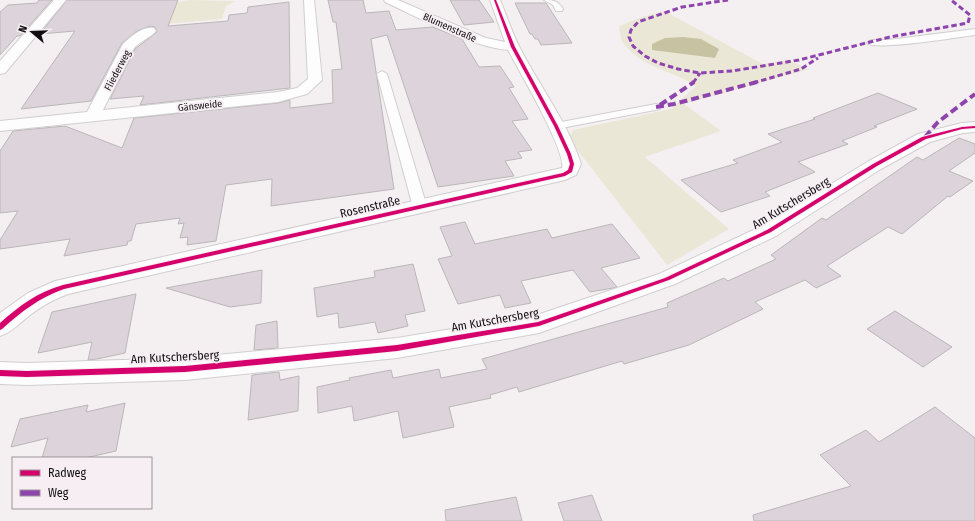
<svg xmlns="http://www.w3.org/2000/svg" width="975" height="521" font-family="'Fira Sans Condensed',sans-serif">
	<rect width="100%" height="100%" fill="#f4f0f2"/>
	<path fill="#eae7d7" d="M 189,0 L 235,1 L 226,6 L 222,19 L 120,28 L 166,4 Z
		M 664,11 L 763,64 L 787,60 L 810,69 L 684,104 L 721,131 L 645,157 L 729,229 L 667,265 L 568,138 L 573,130 L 671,109 L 696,86 C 673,71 641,67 624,44 C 620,40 620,31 619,26 L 642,17 Z"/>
	<path fill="#c7c3a2" d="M 683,37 L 701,39 L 719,49 L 715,58 L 652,50 L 652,44 L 665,38 Z"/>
	<path fill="#ddd3da" stroke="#bab7b8" d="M 39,0 L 52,0 L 20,36 L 17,36 L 0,55 L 0,12 L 8,5 L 37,3 Z
		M 67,0 L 178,0 L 168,26 L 228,21 L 229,15 L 247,13 L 248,7 L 289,2 L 290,88 L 140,105 L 144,96 L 110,99 L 135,49 L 157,32 L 155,27 L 150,26 L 137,31 L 122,43 L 91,101 L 21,109 L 75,31 L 40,34 Z
		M 328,0 L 363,0 L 366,13 L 389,11 L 396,30 L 433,27 L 462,39 L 479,67 L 500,66 L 514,87 L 509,88 L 528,119 L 512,121 L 532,150 L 518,152 L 522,158 L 505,161 L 514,176 L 438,187 L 387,35 L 371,39 L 394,189 L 271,206 L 272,179 L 226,185 L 216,241 L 187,245 L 188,237 L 180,238 L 184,223 L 178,224 L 180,218 L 136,224 L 131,241 L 128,241 L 127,245 L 64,256 L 70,239 L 0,249 L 0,240 L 18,211 L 0,213 L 0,151 L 13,131 L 65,126 L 122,148 L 134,118 L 278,103 L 290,100 L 290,108 L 333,103 L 332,70 L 342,69 L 336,22 L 333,22 Z
		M 450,0 L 479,0 L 494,22 L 464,25 Z
		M 515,3 L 546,3 L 572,43 L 541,45 L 538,39 L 535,39 L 532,34 L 530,34 Z
		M 878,93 L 917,109 L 874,126 L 877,127 L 842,141 L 848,144 L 798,162 L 815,172 L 765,192 L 770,196 L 721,212 L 681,180 L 738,163 L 733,160 L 782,142 L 768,134 L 815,119 L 813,118 Z
		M 959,138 L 975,144 L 975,153 L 949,171 L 973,181 L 950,197 L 948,196 L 902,234 L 888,227 L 827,266 L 841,276 L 816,288 L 805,280 L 755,302 L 763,309 L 689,345 L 624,364 L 622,361 L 519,392 L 517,387 L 490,395 L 491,398 L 449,407 L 454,427 L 403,438 L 398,411 L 354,421 L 352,406 L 318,413 L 317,387 L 350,380 L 349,378 L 391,370 L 393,378 L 439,369 L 441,378 L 487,369 L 482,359 L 668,307 L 667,303 L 724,278 L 728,281 L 776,259 L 771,255 L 822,218 L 826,220 L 917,157 L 923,160 Z
		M 465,222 L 475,244 L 547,229 L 552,238 L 612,224 L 640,258 L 601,268 L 617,287 L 613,288 L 590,292 L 573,270 L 521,281 L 531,303 L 505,308 L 500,295 L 458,304 L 438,259 L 452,256 L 440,227 Z
		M 413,264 L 425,311 L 405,315 L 408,326 L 378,333 L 375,322 L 339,328 L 338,313 L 317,317 L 314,288 L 375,277 L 374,271 Z
		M 262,270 L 261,303 L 230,307 L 166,288 Z
		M 136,294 L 125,353 L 97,359 L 88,360 L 92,342 L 38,353 L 52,312 Z
		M 895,311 L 952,347 L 923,367 L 867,329 Z
		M 277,321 L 278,348 L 254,350 L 256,325 Z
		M 279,372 L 280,380 L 299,376 L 298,411 L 248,420 L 252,375 Z
		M 125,403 L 116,451 L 85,458 L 42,458 L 48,438 L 11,447 L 20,419 L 88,405 L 86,412 Z
		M 935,407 L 975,438 L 975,521 L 754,521 L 753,515 L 851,486 L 820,455 L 866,430 L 879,442 Z
		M 592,495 L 602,521 L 564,521 L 558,503 Z
		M 516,497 L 522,521 L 446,521 L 445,510 Z"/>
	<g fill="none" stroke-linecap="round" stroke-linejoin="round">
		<defs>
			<path id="lane" d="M 544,0 C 554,0 558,1 563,9 L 562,11 L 556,11 L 553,5 Z
				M 975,29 L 975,35 C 959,37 875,51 867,43 L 871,40 L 888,40 Z
				M 382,71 L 387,74 L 427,207 L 425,210 L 415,210 L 413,207 L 377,74 Z
				M 656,104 L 660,105 L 661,107 L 660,109 L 556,129 L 550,126 L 556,123 Z"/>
			<path id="street" d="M 54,0 L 66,0 L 5,73 L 0,74 L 0,61 Z
				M 304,0 L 314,0 L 322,80 L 307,94 L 278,102 L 0,131 L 0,121 L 87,112 L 123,44 C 131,36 143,26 154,28 L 156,31 C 150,38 140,41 134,48 L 103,110 L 278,92 L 297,88 L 308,79 Z
				M 384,0 L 398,0 L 486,38 L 505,42 L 490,0 L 500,0 C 507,16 512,33 520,48 C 540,87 568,123 581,164 L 576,175 L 565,180 L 68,294 C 54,299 42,306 30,315 C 20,323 12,332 0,336 L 0,313 L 28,293 L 55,281 L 562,168 C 567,152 518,69 508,50 C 468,46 422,19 385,2 Z
				M 975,122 L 975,132 L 963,133 L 930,142 L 881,169 L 776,236 L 675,284 L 539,333 L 397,358 L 185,380 L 27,385 L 0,384 L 0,362 L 27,363 L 185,358 L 397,338 L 537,315 L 659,274 L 762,226 L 869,161 L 918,134 L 962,123 Z"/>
		</defs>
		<use href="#lane" stroke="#d1cecf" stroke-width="2"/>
		<use href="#street" stroke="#d1cecf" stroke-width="2"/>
		<use href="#lane" fill="#fdfdfd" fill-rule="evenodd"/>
		<use href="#street" fill="#fdfdfd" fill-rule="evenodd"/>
		<path stroke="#8e44ad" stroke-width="3" stroke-dasharray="5.5 3" stroke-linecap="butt" d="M 728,0 L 682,7 L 638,22 L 631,30 L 629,37 L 633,46 L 645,56 L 658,63 L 678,69 L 700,73 L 732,71 L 799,60 L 890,37 L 968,23 L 970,15 L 951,0
			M 693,83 L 700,73
			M 753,83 L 801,69 L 818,58"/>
		<path stroke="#8e44ad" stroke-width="4" stroke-dasharray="8 4" stroke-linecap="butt" d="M 660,105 L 694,82
			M 656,107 L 674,104 L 757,82
			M 925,137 L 938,122 L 975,94"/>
		<defs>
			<path id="cycleway" d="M 494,0 L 496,0 L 515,47 L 558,126 L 571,154 L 574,164 L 572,172 L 565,176 L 64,289 C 39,298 22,311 2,329 L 0,330 L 0,323 C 19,306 38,292 63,285 L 563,173 L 568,170 L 570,164 L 567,154 L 554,126 L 511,47 Z
				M 975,126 L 975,128 L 962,129 L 926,139 L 877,166 L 771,232 L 669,280 L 539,326 L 397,351 L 185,372 L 27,377 L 0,376 L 0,370 L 27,371 L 185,366 L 397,345 L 538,322 L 665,278 L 767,230 L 873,164 L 922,137 L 962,127 Z"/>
		</defs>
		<use href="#cycleway" stroke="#f6eef3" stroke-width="2"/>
		<use href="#cycleway" fill="#d6006c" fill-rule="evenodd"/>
	</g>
	<g text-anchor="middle" stroke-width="4" stroke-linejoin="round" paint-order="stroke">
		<g font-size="10" fill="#110e10" stroke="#f6eef3">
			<text transform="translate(450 27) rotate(24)" y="4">Blumenstraße</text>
			<text transform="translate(117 70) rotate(-62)" y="4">Fliederweg</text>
			<text transform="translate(200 105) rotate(-6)" y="4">Gänsweide</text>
		</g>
		<g font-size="12" fill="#110e10" stroke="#f6eef3">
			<text transform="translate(791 203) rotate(-31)" y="4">Am Kutschersberg</text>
			<text transform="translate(370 207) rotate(-13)" y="4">Rosenstraße</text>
			<text transform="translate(495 320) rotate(-10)" y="4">Am Kutschersberg</text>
			<text transform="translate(175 357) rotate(-3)" y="4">Am Kutschersberg</text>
		</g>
	</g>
	<rect x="12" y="457" width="140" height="52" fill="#f6eef3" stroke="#9a9498"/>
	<rect x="20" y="470" width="20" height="6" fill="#d6006c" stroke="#9a9498"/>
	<text x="48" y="477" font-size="12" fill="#110e10">Radweg</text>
	<rect x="20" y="490" width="20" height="6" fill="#8e44ad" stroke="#9a9498"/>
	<text x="48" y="497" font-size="12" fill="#110e10">Weg</text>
	<g transform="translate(32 32) rotate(289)" stroke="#f6eef3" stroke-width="3" paint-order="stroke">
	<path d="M0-3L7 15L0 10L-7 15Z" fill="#110e10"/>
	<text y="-6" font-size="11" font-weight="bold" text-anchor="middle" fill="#110e10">N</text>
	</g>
</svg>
